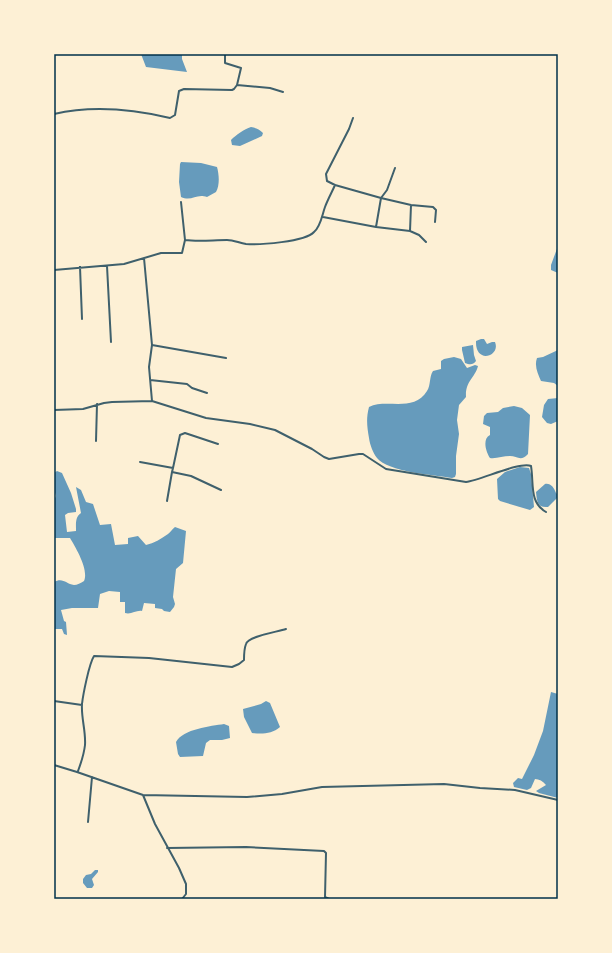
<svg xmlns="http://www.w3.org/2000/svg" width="612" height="953" font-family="Commissioner,sans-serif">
	<rect width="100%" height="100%" fill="#fdf0d5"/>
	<path fill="#669bbc" d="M 141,54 L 182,54 L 182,59 L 187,72 L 146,67 Z
		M 251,127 C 256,128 259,129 263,133 L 262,136 L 240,146 L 232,145 L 231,140 C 236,135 244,129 251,127 Z
		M 181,162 L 201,163 L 217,167 C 219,174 220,185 216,192 L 207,197 C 196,193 192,202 181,197 L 179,182 L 180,164 Z
		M 558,246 L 558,273 L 551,270 L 551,265 Z
		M 481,339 L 484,339 L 487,344 L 492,342 L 495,342 C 501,356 475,365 476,341 Z
		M 473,345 L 474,355 L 476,361 C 473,365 470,365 465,363 L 462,350 L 462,347 Z
		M 558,350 L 558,386 L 554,383 L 541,381 C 538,374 534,366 537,358 L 543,357 Z
		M 454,357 L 461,359 L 467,368 L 475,365 L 478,366 C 475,378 465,381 466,397 L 459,405 L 457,420 L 459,434 L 456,456 L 456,474 L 455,477 L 452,478 C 434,475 388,472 377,458 C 373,453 370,445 369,438 C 367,427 366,418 369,407 C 386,398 414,413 427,391 C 431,385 429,377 433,371 L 441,369 L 441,361 L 444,359 Z
		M 558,398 L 558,421 L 551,424 L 547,423 L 542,417 L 544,405 L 548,399 Z
		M 514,406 L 522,408 L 530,415 L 528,454 C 521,462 517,456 510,456 C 503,456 496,459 490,458 C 486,452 482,439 490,435 L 490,427 L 483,424 L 484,416 L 487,413 L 498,412 L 503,408 Z
		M 520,467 L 529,468 L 531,474 L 534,507 L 530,510 L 500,501 L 498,499 L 497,479 L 505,472 Z
		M 57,471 L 62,473 L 71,493 L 76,509 L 76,512 L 68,513 L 65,515 L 67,532 L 76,531 C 76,524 75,517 81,513 L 76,487 L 81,490 L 86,502 L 93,504 L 100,525 L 111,524 L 115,545 L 128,544 L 128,538 L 138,536 L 146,545 C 154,543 161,539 168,534 C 171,532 172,529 175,527 L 186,531 L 183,563 L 176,569 L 173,597 L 175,604 L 174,607 L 170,612 L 164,611 L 162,609 L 155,608 L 155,604 L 144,603 L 142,611 C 136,610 131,615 125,613 L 125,602 L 120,602 L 120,592 L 109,591 L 100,594 L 98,608 L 72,608 L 61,610 L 64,621 L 66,622 L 67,635 L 64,634 L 62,629 L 54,629 L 54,582 C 63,577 66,584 74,585 C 77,585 81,583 84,581 C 89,570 76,548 70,538 L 54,538 L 54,501 L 56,496 L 54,489 L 54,473 Z
		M 545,484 C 551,483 554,488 556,493 L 558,495 L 558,497 L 548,507 C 537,508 537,501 536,492 Z
		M 551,692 L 558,694 L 558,798 L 539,793 L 536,791 L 546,785 C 543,781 539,779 535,779 L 531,788 L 527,790 L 514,787 L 513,783 L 518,778 L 522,779 L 534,755 L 543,731 Z
		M 266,701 L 270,703 L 280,727 C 272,734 262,734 252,733 L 244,717 L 243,709 L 261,704 Z
		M 224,724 L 229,726 L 230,738 L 222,740 L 210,740 L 206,743 L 203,756 L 180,757 L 178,754 L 176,742 C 183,729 211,726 224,724 Z
		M 95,870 L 98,870 L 98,872 L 92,879 L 94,885 L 92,888 L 87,888 L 83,883 L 83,879 L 86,875 L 91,874 Z"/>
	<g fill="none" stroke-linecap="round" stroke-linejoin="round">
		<path stroke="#3f606c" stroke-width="2" d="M 225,54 L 225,63 L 241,68 L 237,85
			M 54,114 C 93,105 132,109 170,118 L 175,115 L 179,91 L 184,89 L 232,90 L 234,89 L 237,85 L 270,88 L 283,92
			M 335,185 L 327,181 L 326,174 L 349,129 L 353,118
			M 181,202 L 185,240
			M 323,217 L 376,227 L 381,198 L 411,205 L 433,207 L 436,210 L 435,222
			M 376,227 L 410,231 L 411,205
			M 410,231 L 419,235 L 426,242
			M 144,258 L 152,345 L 149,367 L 152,401
			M 107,266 L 111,342
			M 80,267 L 82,319
			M 54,270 L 124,264 L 161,253 L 182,253 L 185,240 C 199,242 213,240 227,240 C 234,240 239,243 246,244 C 259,245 305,242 314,232 C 321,226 322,215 325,207 C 328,199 332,192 335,185 L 381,198 L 387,190 L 395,168
			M 152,345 L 226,358
			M 150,380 L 187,384 L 192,388 L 207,393
			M 54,410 L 83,409 L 104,403 L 112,402 L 152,401 L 206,418 L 250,424 L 275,430 L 312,449 L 324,457 L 329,459 L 359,454 L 363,454 L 386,469 L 466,482 C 481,480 521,461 531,466 C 534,484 529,502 546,512
			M 96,441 L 97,404
			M 140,462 L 173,468 L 180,435 L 185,433 L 218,444
			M 173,468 L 172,472 L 191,476 L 221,490
			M 167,501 L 172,472
			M 54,701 L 82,705
			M 54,765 L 77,772 L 143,795 L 247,797 L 282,794 L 322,787 L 444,784 L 480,788 L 515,790 L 558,800
			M 78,771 C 81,763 84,754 85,745 C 86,731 81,718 82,704 C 83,695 89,664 94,656 L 149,658 L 232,667 L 239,664 L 244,660 C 244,655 244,649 246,644 C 248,636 277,632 286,629
			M 143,795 L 155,824 L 179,868 L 186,884 L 186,894 L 182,899
			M 88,822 L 92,777
			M 167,848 L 246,847 L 324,851 L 326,853 L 325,897 L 329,899"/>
	</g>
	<rect width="612" height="953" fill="none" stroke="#fdf0d5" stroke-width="110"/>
	<rect x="55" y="55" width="502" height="843" fill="none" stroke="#003049" stroke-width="1.5"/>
</svg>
